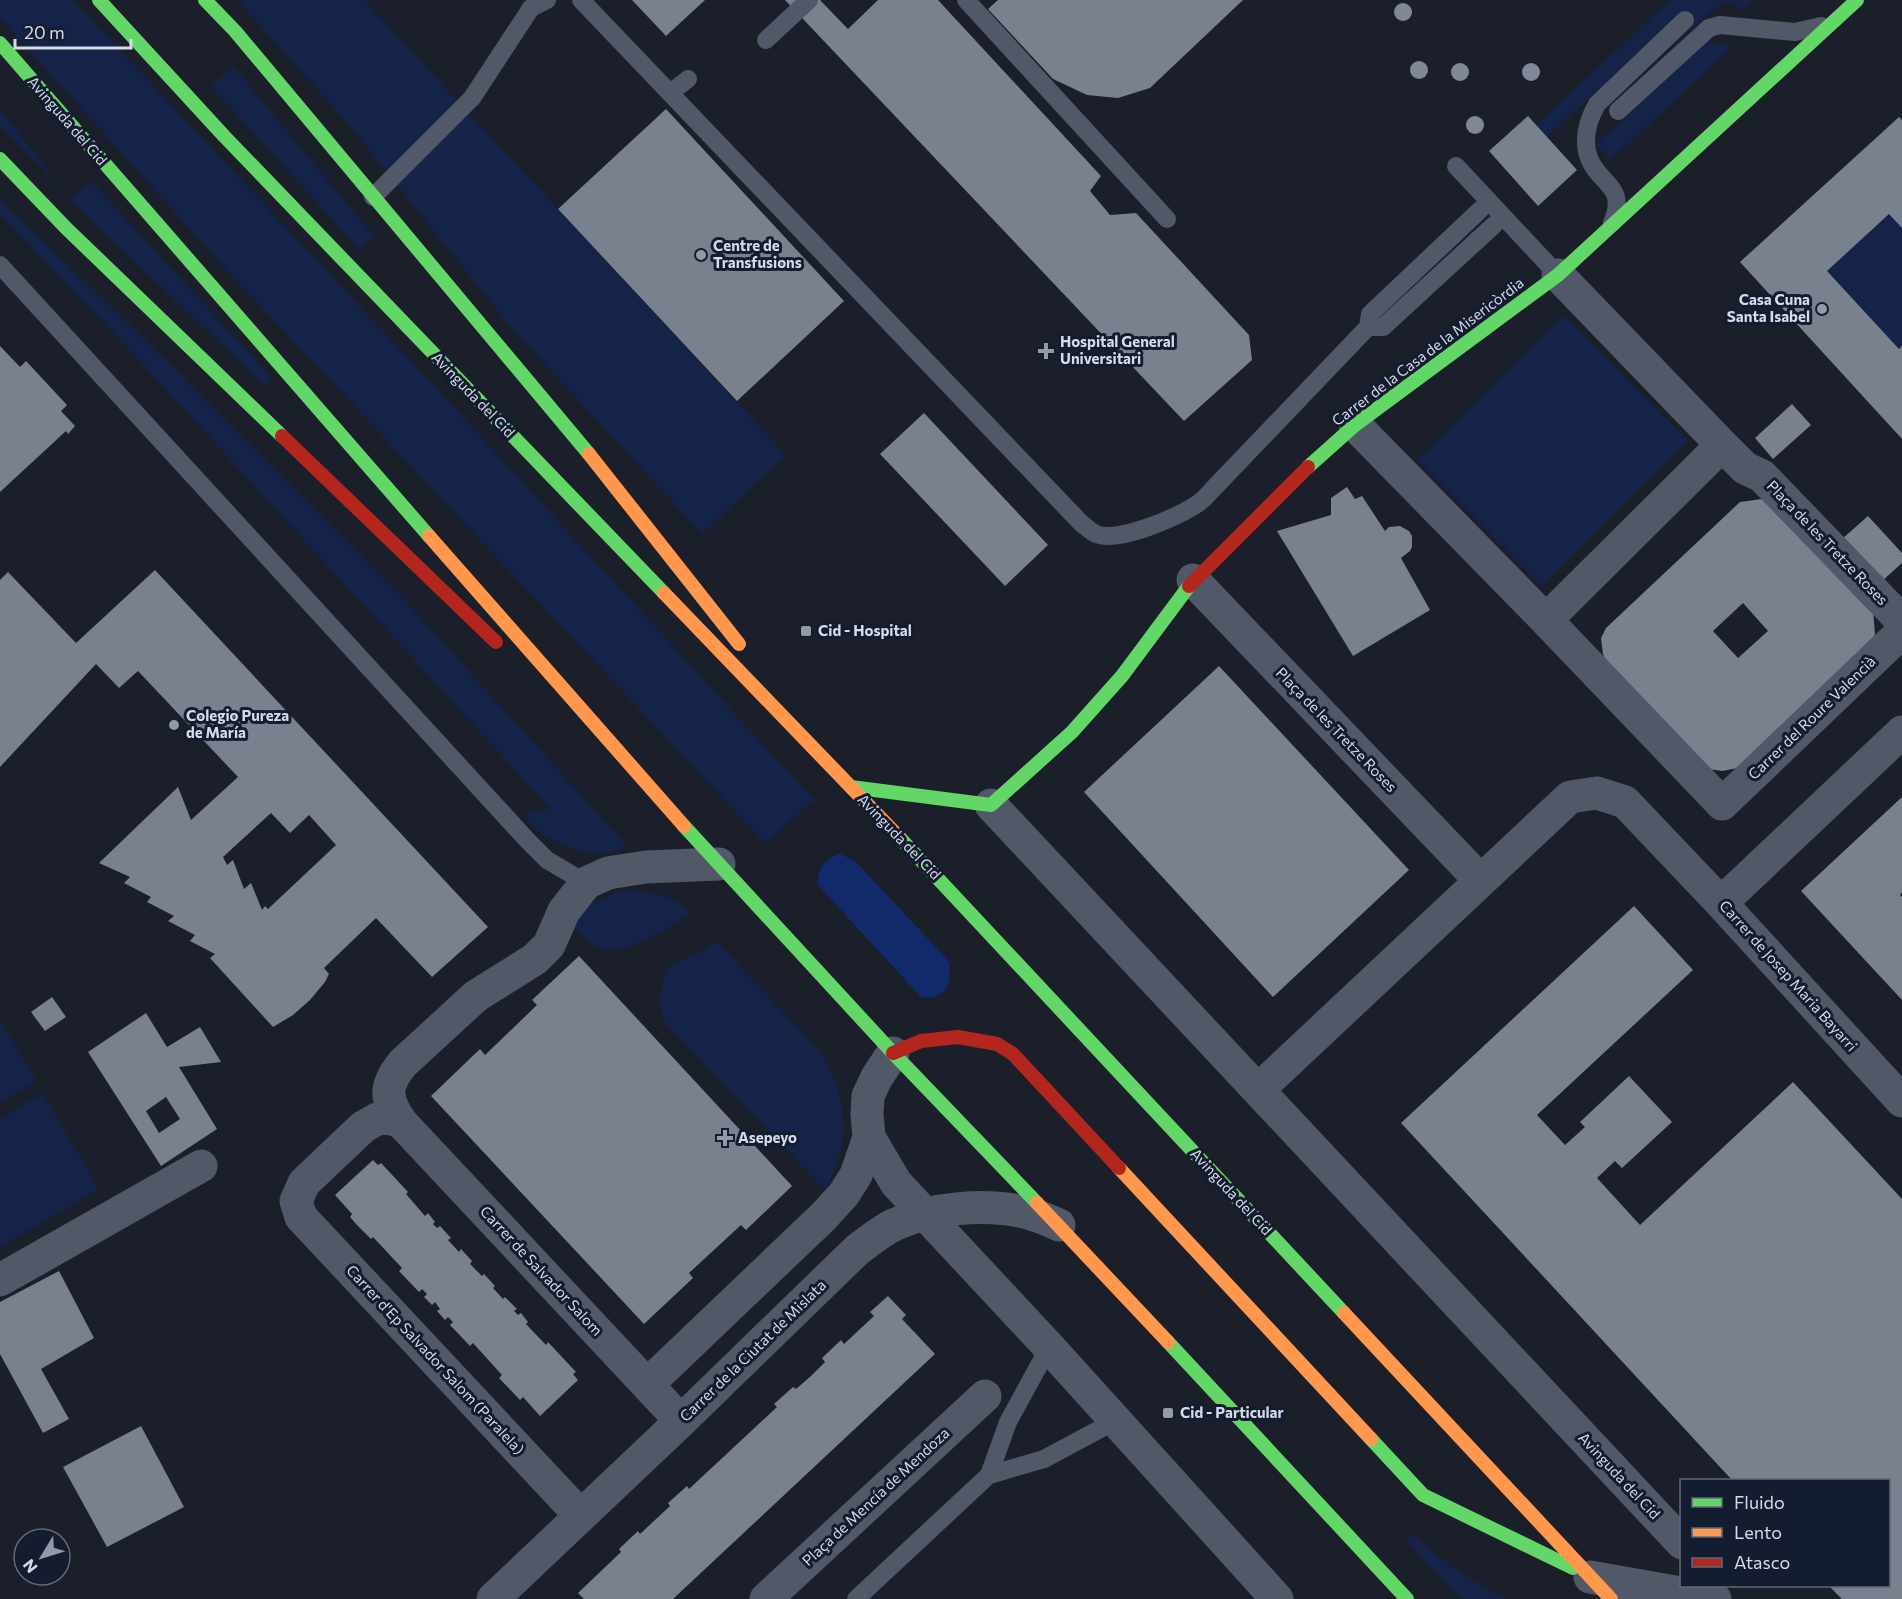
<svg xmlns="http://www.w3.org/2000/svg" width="1902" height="1599" font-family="Commissioner,sans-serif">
	<rect width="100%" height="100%" fill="#1a1f29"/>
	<path fill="#152348" d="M 0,0 L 73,0 L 415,365 L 814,800 L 765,843 L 236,280 L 0,18 Z
		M 237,0 L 364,0 L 786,455 L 702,534 L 510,326 L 346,121 Z
		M 1670,0 L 1752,0 L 1742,10 L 1733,3 L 1724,1 L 1693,28 L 1679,14 L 1547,137 L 1536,125 Z
		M 1707,42 L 1734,46 L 1610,160 L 1596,144 Z
		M 233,66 L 375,238 L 360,250 L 211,86 Z
		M 0,110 L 1,111 L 66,192 L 0,126 Z
		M 91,181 L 272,378 L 265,386 L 69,199 Z
		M 0,199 L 161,355 L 401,596 L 628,847 C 620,850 610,853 601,854 C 580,856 530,834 525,814 L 550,808 L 126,346 L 0,214 Z
		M 1889,214 L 1902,228 L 1902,346 L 1899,349 L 1827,271 Z
		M 1563,315 L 1688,441 L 1542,586 L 1417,460 Z
		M 634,890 L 659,894 L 677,901 L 691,915 C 678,922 664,930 650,937 C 617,954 597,957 572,925 L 585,906 L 615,893 Z
		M 716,941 L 818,1049 C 835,1074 847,1107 843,1138 C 841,1156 833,1174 826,1191 L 667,1025 C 660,1015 659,1005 661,993 C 665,960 675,964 700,952 C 706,949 711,945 716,941 Z
		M 0,1020 L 37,1081 L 0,1103 Z
		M 43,1093 L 99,1189 L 0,1247 L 0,1119 Z
		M 1413,1532 L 1438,1557 L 1477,1583 L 1505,1599 L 1461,1599 L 1406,1541 Z"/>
	<path fill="#132a6a" d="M 840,854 L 855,861 L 947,959 C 955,979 946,1001 921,997 L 817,884 C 819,867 824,859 840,854 Z"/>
	<path fill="#79808e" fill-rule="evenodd" d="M 632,0 L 705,0 L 666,36 Z
		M 785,0 L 820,0 L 848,29 L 878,0 L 938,0 L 1101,176 L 1090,191 L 1110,215 L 1136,213 L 1249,335 L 1252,360 L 1184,421 Z
		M 998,0 L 1243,0 L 1150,88 L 1118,98 L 1087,95 L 1053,79 L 988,9 Z
		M 666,109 L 844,301 L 737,401 L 558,209 Z
		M 1528,116 L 1577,170 L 1538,206 L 1489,151 Z
		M 1899,117 L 1902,120 L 1902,228 L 1889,214 L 1827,271 L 1899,349 L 1902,346 L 1902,439 L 1740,262 Z
		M 0,346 L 20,367 L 26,361 L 67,405 L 61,411 L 75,426 L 68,434 L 66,431 L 0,492 Z
		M 1792,404 L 1811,425 L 1773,459 L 1755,438 Z
		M 924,413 L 1048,545 L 1005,586 L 880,454 Z
		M 1347,487 L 1355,499 L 1362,496 L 1385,531 L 1389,527 L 1400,526 L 1409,531 L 1412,536 L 1412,547 L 1410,551 L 1401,558 L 1430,610 L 1353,656 L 1277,531 L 1331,515 L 1331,498 Z
		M 1762,499 L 1873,610 L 1875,634 L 1870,646 L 1738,768 L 1722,771 L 1709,769 L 1609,669 L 1603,654 L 1601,638 L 1606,628 L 1740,502 ZM 1743,603 L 1768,631 L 1738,658 L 1713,631 Z
		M 1868,516 L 1902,553 L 1902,563 L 1881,582 L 1842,539 Z
		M 155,570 L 488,927 L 432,977 L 376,918 L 324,968 L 329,974 L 325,982 L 310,1000 L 293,1015 L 273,1027 L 210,958 L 215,954 L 190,941 L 195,935 L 168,921 L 174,916 L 147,902 L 151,897 L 124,883 L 130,877 L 99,863 L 178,787 L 191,820 L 238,777 L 138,671 L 119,688 L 96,664 L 0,767 L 0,580 L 8,572 L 76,643 ZM 271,813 L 290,833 L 309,815 L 336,845 L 268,909 L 265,906 L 262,910 L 251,883 L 244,889 L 233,860 L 227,865 L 223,857 Z
		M 1219,666 L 1409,870 L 1273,997 L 1084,792 Z
		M 1902,797 L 1902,892 L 1900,895 L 1902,897 L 1902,1000 L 1801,891 Z
		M 1634,906 L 1693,970 L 1537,1115 L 1565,1145 L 1585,1127 L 1580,1122 L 1629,1076 L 1672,1122 L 1622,1168 L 1615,1161 L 1597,1178 L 1640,1225 L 1793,1082 L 1902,1199 L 1902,1599 L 1842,1599 L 1829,1586 L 1888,1586 L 1888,1480 L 1732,1480 L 1401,1123 Z
		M 579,956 L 792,1186 L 746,1230 L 741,1225 L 689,1273 L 693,1278 L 644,1324 L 431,1096 L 480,1049 L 485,1055 L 537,1005 L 532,1000 Z
		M 52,997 L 66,1017 L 45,1031 L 31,1012 Z
		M 146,1013 L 167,1047 L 200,1027 L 221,1062 L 179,1067 L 217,1129 L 161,1166 L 88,1052 ZM 166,1097 L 180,1119 L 159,1133 L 146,1111 Z
		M 373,1160 L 378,1165 L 381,1163 L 408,1192 L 406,1194 L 425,1216 L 428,1213 L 435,1222 L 433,1224 L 437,1228 L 440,1226 L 451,1238 L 448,1240 L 459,1252 L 461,1249 L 472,1261 L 470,1264 L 482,1276 L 484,1274 L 495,1286 L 493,1288 L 503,1299 L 505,1297 L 517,1309 L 514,1311 L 518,1315 L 521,1313 L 528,1322 L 526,1324 L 546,1345 L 548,1342 L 576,1372 L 573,1374 L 578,1380 L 540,1416 L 523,1397 L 520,1400 L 499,1378 L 502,1375 L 473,1343 L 470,1346 L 450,1325 L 453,1322 L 448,1317 L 445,1320 L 437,1311 L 440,1309 L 435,1302 L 432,1305 L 424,1297 L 427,1294 L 422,1289 L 419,1292 L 399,1271 L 402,1268 L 373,1237 L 371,1239 L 357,1225 L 350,1217 L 352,1214 L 335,1195 Z
		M 59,1271 L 94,1338 L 41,1369 L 69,1419 L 43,1433 L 0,1354 L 0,1302 Z
		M 888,1296 L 906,1315 L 902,1319 L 935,1354 L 673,1599 L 584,1599 L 578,1593 L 621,1552 L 619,1549 L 638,1531 L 640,1534 L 670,1506 L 668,1503 L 687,1486 L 689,1489 L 777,1407 L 774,1404 L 793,1387 L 796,1389 L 811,1376 L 825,1362 L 822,1358 L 841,1340 L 844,1344 L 874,1316 L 870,1312 Z
		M 141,1426 L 184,1507 L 107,1547 L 63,1467 Z"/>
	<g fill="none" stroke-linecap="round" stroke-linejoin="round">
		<path stroke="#515868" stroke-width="18" d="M 581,0 L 1081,523 C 1085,526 1091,532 1096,534 C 1118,543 1175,518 1194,506 C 1201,502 1207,496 1212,490 L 1368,327 L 1370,314 L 1480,210
			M 966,0 L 1167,219
			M 766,40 L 809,0
			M 670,93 L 688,79
			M 1618,111 L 1709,28 L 1720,25 L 1795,32 L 1821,26
			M 1456,166 L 1558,275
			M 373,197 L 472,98 L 531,8 L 547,0
			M 1612,223 C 1628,185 1599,185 1589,158 C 1582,139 1588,120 1597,104 L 1685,20
			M 0,265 L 528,841 L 547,860 L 586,883
			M 1368,327 L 1383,327 L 1494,225
			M 989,1475 L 1044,1459 L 1115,1421
			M 856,1599 L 989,1475 L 1008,1422 L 1049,1347"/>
		<path stroke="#515868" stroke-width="33" d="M 1558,275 L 1722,445 L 1745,468 L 1762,476 L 1902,621
			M 1355,425 L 1546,620 L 1722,445
			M 1193,580 L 1480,880
			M 1546,620 L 1722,804 L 1902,632
			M 991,805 L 1682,1543
			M 1721,903 L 1902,732
			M 893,1053 L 877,1077 L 868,1096 L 867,1114 L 869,1137 L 896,1183 L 1049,1347 L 1277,1599
			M 1259,1089 L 1570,797 L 1597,793 L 1625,802 L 1721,903 L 1902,1101
			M 401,1122 L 388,1118 L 377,1119 L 363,1127 L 304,1183 L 296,1201 L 301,1217 L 580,1515
			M 0,1280 L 201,1166
			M 648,1384 L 824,1216 L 844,1194 L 856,1175 L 869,1137
			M 681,1421 L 401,1122 C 385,1098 384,1086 403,1063 L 476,996 L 535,959 L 549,945 L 564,911 L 586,883 L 608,873 L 646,867 L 719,864
			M 1590,1577 L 1715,1599
			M 493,1599 L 681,1421 L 857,1250 C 869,1241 882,1230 896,1224 C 932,1208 985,1203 1024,1212 C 1036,1215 1048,1220 1059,1225
			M 766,1599 L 985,1396"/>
		<path stroke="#63d668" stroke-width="14" d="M 99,0 L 224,136 L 664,593
			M 205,0 L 235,31 L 589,454
			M 0,43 L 429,536
			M 0,159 L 66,228 L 282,436
			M 1308,467 L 1355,425 L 1558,275 L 1857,0
			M 851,787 L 991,805 L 1072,732 L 1122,676 L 1189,586
			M 684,826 L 893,1053 L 1037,1203
			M 900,838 L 1344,1313
			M 1168,1342 L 1407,1599
			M 1371,1439 L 1423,1495 L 1573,1568"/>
		<path stroke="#ff974d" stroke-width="14" d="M 589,454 L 739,644
			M 429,536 L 684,826
			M 664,593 L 900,838
			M 1119,1168 L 1371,1439
			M 1037,1203 L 1168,1342
			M 1344,1313 L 1611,1599"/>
		<path stroke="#b3261e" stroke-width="14" d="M 282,436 L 496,642
			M 1189,586 L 1308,467
			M 893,1053 L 921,1041 L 958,1037 L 997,1044 L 1013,1054 L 1119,1168"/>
	</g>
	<g fill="#808898">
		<circle cx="1403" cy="12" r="9"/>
		<circle cx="1419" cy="70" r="9"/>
		<circle cx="1460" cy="72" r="9"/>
		<circle cx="1531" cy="72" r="9"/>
		<circle cx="1475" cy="125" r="9"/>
	</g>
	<g fill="#9499a6" stroke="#141c2f" stroke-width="2">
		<circle cx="701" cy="255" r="6"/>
		<circle cx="1822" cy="309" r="6"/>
		<path d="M1043 342h6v6h6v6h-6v6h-6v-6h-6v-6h6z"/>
		<rect x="800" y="625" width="12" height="12" rx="3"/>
		<circle cx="174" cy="725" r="6"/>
		<path d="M722 1129h6v6h6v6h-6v6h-6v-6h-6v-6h6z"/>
		<rect x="1162" y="1407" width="12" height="12" rx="3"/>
	</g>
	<g text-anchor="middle" stroke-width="6" stroke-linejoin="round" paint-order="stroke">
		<g font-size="15" fill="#d5dbe9" stroke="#141c2f">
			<text transform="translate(67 121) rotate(49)" y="5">Avinguda del Cid</text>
			<text transform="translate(1428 352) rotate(-37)" y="5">Carrer de la Casa de la Misericòrdia</text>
			<text transform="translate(473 395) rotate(46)" y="5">Avinguda del Cid</text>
			<text transform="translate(1827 543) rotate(46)" y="5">Plaça de les Tretze Roses</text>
			<text transform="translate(1812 718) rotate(-44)" y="5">Carrer del Roure Valencià</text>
			<text transform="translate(1336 730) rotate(46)" y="5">Plaça de les Tretze Roses</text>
			<text transform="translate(899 837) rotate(46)" y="5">Avinguda del Cid</text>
			<text transform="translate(1788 976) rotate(48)" y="5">Carrer de Josep Maria Bayarri</text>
			<text transform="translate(1231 1192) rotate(47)" y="5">Avinguda del Cid</text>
			<text transform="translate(541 1271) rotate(47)" y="5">Carrer de Salvador Salom</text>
			<text transform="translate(753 1351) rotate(-44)" y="5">Carrer de la Ciutat de Mislata</text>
			<text transform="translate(435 1360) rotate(47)" y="5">Carrer d'Ep Salvador Salom (Paralela)</text>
			<text transform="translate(1619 1476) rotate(47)" y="5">Avinguda del Cid</text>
			<text transform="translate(876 1497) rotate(-43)" y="5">Plaça de Mencía de Mendoza</text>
		</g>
		<g font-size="15" font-weight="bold" fill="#d5dbe9" stroke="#141c2f" text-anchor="start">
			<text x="713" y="251">Centre de<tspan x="713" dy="17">Transfusions</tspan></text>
			<text x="1810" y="305" text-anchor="end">Casa Cuna<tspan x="1810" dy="17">Santa Isabel</tspan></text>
			<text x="1060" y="347">Hospital General<tspan x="1060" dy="17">Universitari</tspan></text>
			<text x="818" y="636">Cid - Hospital</text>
			<text x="186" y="721">Colegio Pureza<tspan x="186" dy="17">de María</tspan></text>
			<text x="738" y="1143">Asepeyo</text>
			<text x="1180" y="1418">Cid - Particular</text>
		</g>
	</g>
	<rect x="1680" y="1479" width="210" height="108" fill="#141c2f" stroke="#616879" stroke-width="1.5"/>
	<rect x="1692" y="1498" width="30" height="9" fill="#63d668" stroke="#616879" stroke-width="1.5"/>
	<text x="1734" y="1509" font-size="18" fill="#d5dbe9">Fluido</text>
	<rect x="1692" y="1528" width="30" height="9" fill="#ff974d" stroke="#616879" stroke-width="1.5"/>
	<text x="1734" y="1539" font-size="18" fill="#d5dbe9">Lento</text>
	<rect x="1692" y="1558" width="30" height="9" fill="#b3261e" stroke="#616879" stroke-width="1.5"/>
	<text x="1734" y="1569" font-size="18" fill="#d5dbe9">Atasco</text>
	<g transform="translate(42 1557) rotate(232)"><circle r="28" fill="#141c2f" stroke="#616879" stroke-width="1.5"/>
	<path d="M0-4.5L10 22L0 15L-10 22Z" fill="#9499a6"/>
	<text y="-9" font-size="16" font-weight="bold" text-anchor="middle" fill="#d5dbe9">N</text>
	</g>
	<path d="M15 39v9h116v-9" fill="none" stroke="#d5dbe9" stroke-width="3"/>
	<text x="24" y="39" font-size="18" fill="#d5dbe9" stroke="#141c2f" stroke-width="4.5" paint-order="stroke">20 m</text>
</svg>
